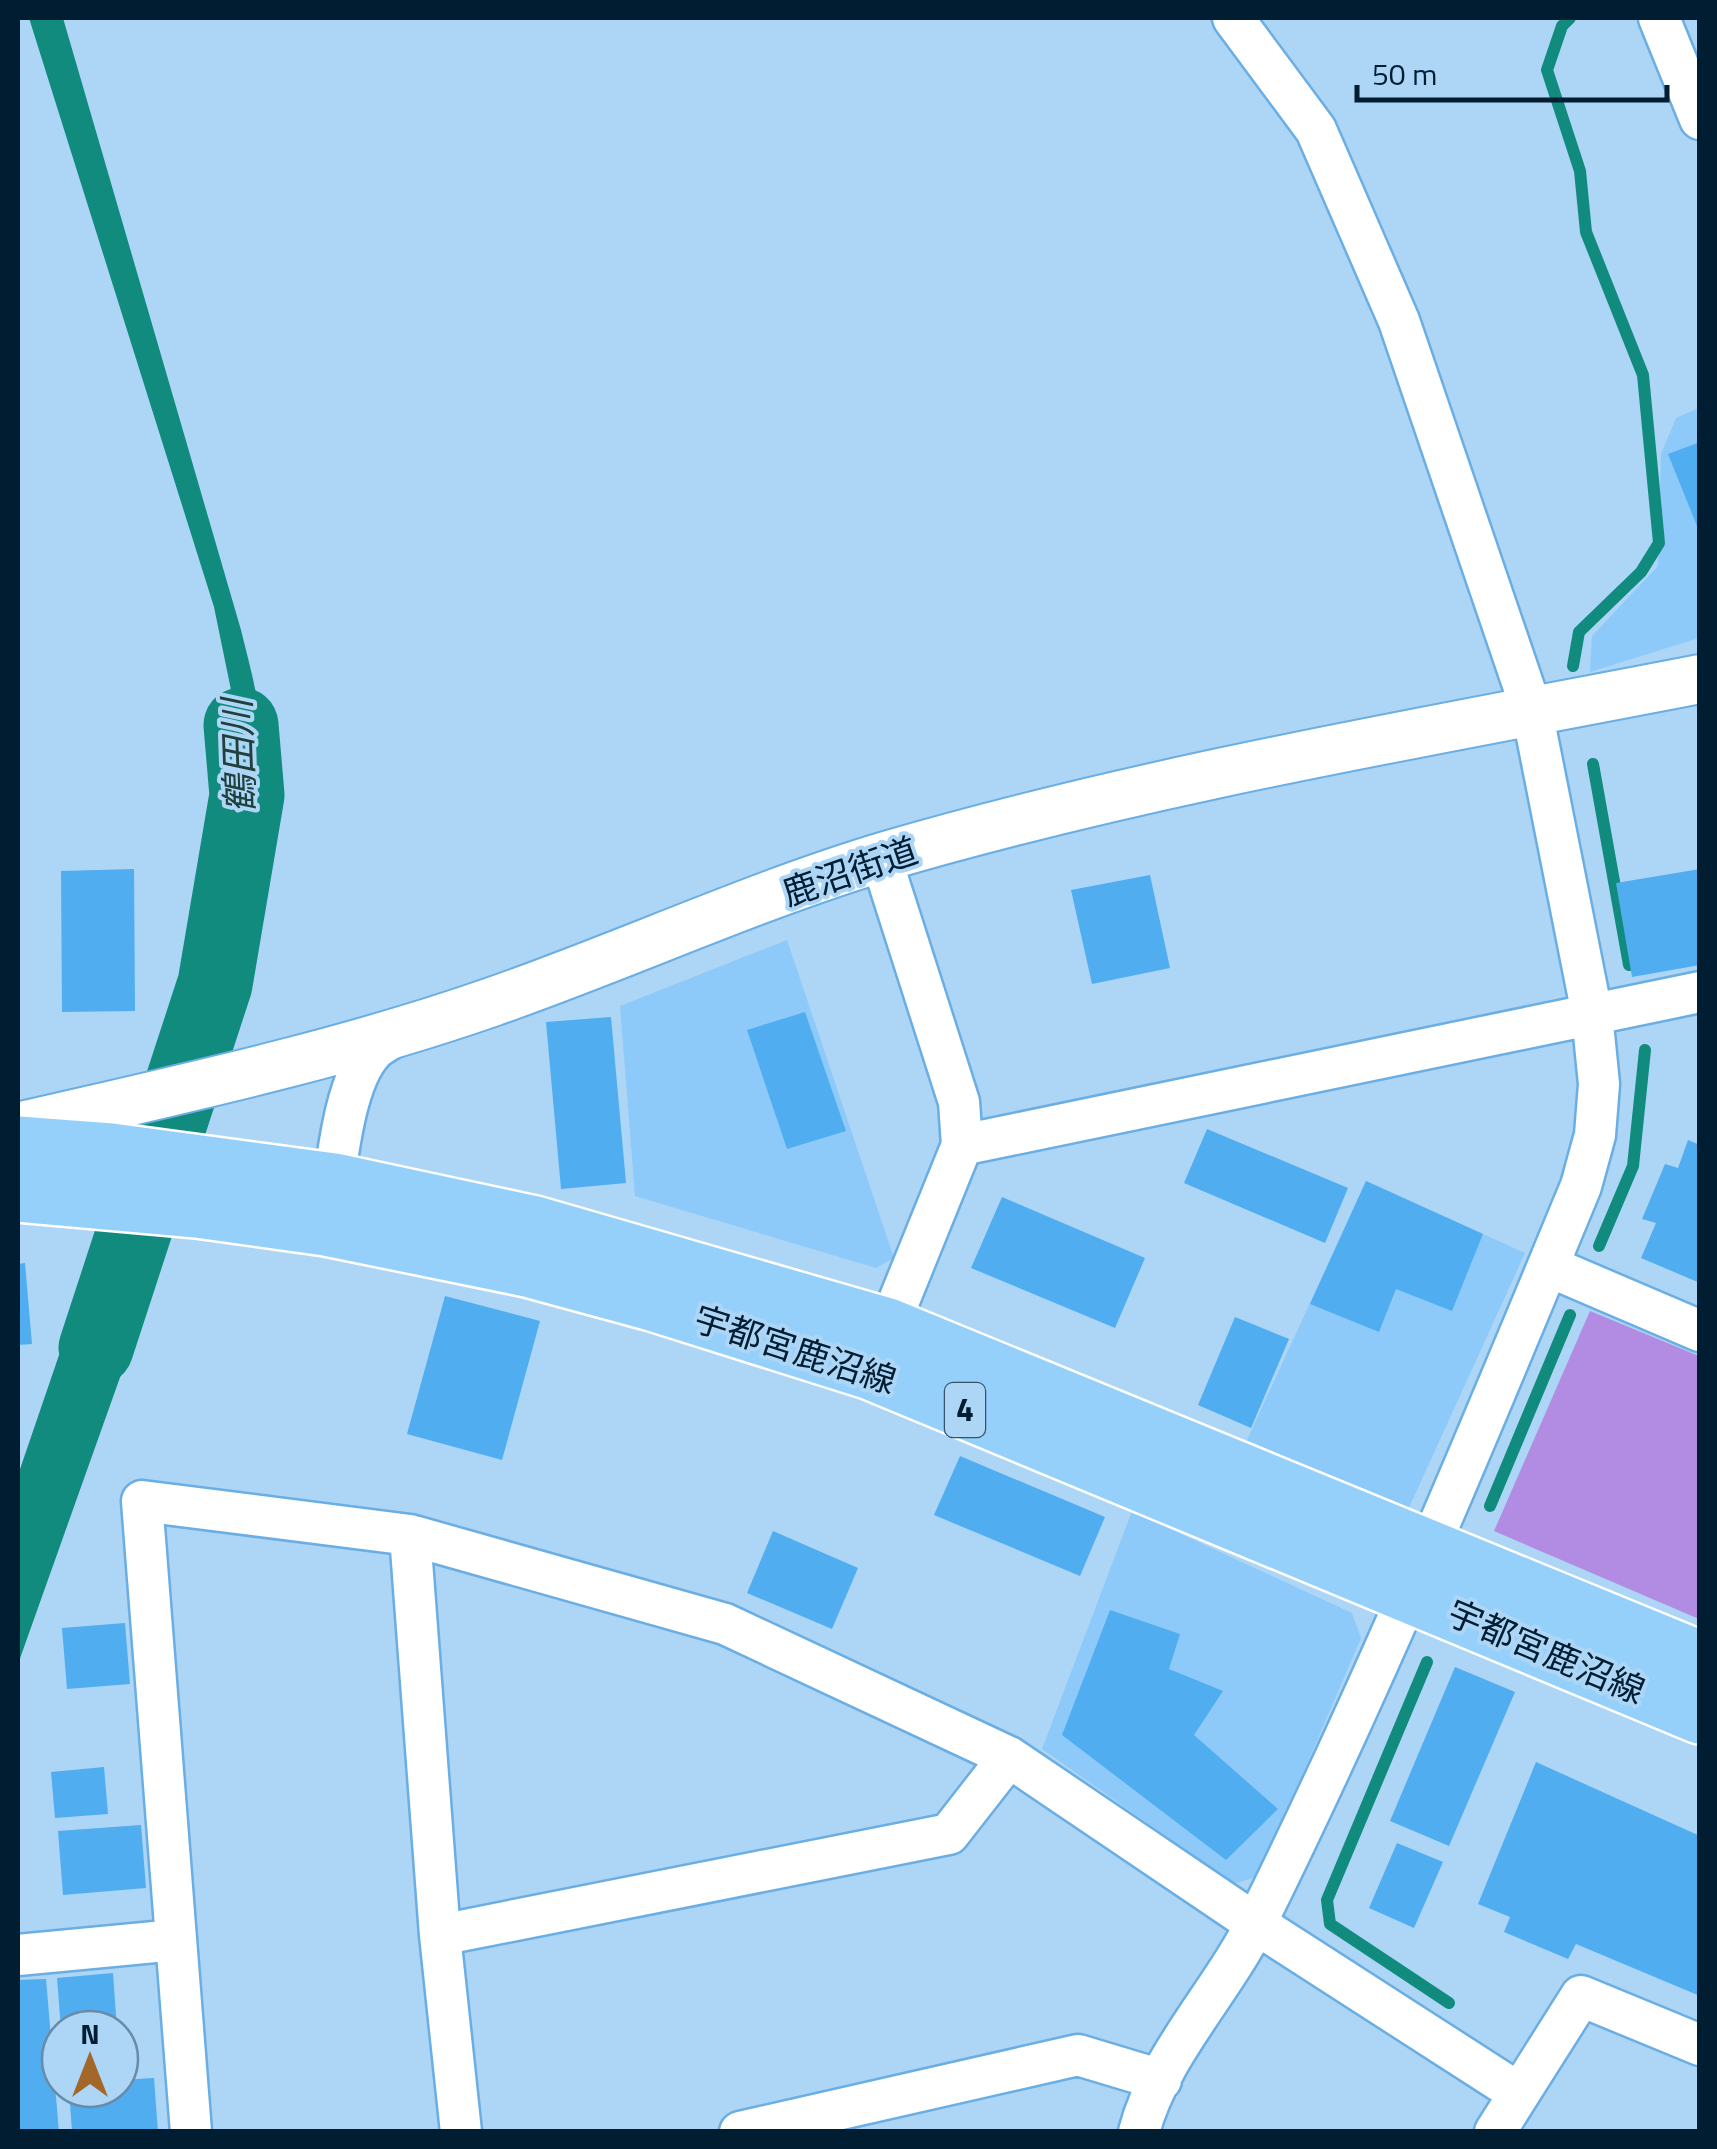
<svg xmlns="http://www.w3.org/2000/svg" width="1717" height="2149" font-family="'Titillium Web','Noto Sans JP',sans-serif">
	<rect width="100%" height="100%" fill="#add5f6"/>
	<path fill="#8ecaf9" d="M 1699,408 L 1699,638 L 1590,672 L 1592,636 L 1658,566 L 1661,454 L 1676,418 Z
		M 787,940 L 894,1258 L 876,1268 L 635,1196 L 620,1006 Z
		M 1366,1181 L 1525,1253 L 1407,1512 L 1247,1440 Z
		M 1132,1511 L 1352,1613 L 1361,1638 L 1259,1876 L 1234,1884 L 1042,1749 Z"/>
	<path fill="#b18ce2" d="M 1590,1311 L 1699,1356 L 1699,1619 L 1494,1531 Z"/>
	<path fill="#118b7d" d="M 29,18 L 63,18 L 241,630 C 248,659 257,690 260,720 C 270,832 246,938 219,1046 L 178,1054 L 231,924 L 244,793 L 239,729 L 214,607 Z
		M 96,1247 L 165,1251 L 18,1664 L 18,1475 Z"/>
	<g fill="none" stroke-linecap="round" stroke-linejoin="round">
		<path stroke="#118b7d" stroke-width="12" d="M 1570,18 L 1562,26 L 1547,70 L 1580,171 L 1586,232 L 1643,375 L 1659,543 L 1641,572 L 1579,632 L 1573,666
			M 1593,764 L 1629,965
			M 1599,1246 L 1633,1166 L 1645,1050
			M 1490,1506 L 1570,1315
			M 1427,1662 L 1327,1900 L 1330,1924 L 1449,2003"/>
		<path stroke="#118b7d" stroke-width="75" d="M 96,1348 L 215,984 L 247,795 L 241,725"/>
	</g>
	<path fill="#50adf0" d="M 1700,442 L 1700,531 L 1699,531 L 1668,454 Z
		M 134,869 L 135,1011 L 62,1012 L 61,871 Z
		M 1700,869 L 1700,965 L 1632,977 L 1616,883 Z
		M 1150,875 L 1170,968 L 1092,984 L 1071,890 Z
		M 805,1012 L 846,1131 L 787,1149 L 747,1030 Z
		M 611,1017 L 626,1183 L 561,1189 L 546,1022 Z
		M 1207,1129 L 1348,1188 L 1325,1243 L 1184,1183 Z
		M 1688,1140 L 1700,1145 L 1700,1283 L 1641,1258 L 1656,1223 L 1642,1219 L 1665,1164 L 1678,1168 Z
		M 1366,1181 L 1483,1234 L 1452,1311 L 1396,1289 L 1379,1332 L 1310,1304 Z
		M 1002,1197 L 1145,1258 L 1115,1328 L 971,1268 Z
		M 25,1263 L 32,1344 L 18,1345 L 18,1264 Z
		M 445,1296 L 540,1321 L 502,1460 L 407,1434 Z
		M 1235,1317 L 1289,1339 L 1251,1428 L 1198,1405 Z
		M 960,1456 L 1105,1517 L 1080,1576 L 934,1515 Z
		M 773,1531 L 858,1568 L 832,1629 L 747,1593 Z
		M 1110,1610 L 1180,1634 L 1169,1669 L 1223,1691 L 1194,1735 L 1278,1809 L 1226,1860 L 1062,1735 Z
		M 125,1623 L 130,1684 L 67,1689 L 62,1628 Z
		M 1455,1667 L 1515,1692 L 1449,1846 L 1390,1821 Z
		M 1536,1762 L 1700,1836 L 1700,1996 L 1576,1944 L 1568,1959 L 1504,1932 L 1510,1917 L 1478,1904 Z
		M 104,1767 L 108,1814 L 55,1818 L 51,1772 Z
		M 141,1825 L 146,1888 L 63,1895 L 58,1831 Z
		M 1397,1843 L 1443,1862 L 1414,1928 L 1369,1908 Z
		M 113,1973 L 117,2029 L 61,2029 L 57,1978 Z
		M 46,1979 L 59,2132 L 18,2132 L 18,1980 Z
		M 154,2078 L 158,2132 L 72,2132 L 69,2089 L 120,2089 L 120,2080 Z"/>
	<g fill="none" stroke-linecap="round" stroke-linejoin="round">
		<defs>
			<path id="minor" d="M 1659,18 L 1700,119
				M 962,1145 L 1700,992
				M 330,1208 C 337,1166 343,1083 373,1051 C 380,1044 391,1039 399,1033
				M 1548,1266 L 1700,1331
				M 879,1350 L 962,1145 L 959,1102 L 881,858
				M 440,1935 L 410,1535 L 725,1624 L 1009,1757 L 1256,1924 L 1517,2092
				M 18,1955 L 176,1940
				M 191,2132 L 142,1501 L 410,1535
				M 461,2132 L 440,1935 L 949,1834 L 1009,1757
				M 740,2132 L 1078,2055 L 1161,2080
				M 1139,2132 C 1159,2055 1223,1991 1257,1921 C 1376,1681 1479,1433 1581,1186 L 1595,1135 L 1599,1084 L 1592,1014 L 1532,711 L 1399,321 L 1316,130 L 1233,18
				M 1495,2132 L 1581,1996 L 1700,2045"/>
			<path id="tertiary" d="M 18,1127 C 177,1090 337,1056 492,1002 C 624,956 753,896 886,856 C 1153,778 1427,732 1700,679"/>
			<path id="primary" d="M 18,1144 L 111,1151 L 334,1181 L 535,1224 L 888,1326 L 1700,1659
				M 18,1194 L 197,1210 L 326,1228 L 527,1269 L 652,1303 L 871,1372 L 1700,1716"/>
		</defs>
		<use href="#minor" stroke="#6aaee3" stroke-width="45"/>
		<use href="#tertiary" stroke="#6aaee3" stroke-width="52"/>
		<use href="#primary" stroke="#fff" stroke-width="60"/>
		<use href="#minor" stroke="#fff" stroke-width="40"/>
		<use href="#tertiary" stroke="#fff" stroke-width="48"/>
		<use href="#primary" stroke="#94d0fa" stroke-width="55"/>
	</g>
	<g text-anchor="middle" stroke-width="8" stroke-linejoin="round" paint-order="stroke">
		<rect fill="#add5f6" stroke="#35546c" stroke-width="2.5" x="945" y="1383" width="40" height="54" rx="8"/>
		<g font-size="32" font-weight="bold" fill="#011d31">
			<text x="965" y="1421">4</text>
		</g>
		<g font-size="35" fill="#011d31" stroke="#add5f6">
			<text transform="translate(850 872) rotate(-19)" y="12">鹿沼街道</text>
			<text transform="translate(795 1350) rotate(18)" y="12">宇都宮鹿沼線</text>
			<text transform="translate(1546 1652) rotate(23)" y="12">宇都宮鹿沼線</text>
		</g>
		<g font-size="38" font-style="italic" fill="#20403b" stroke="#add5f6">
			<text transform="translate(239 756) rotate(-92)" y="13">鶴田川</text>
		</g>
	</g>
	<rect width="1717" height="2149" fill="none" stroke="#011d31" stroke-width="40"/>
	<g transform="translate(90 2059)"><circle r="48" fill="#add5f6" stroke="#688ba7" stroke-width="2.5"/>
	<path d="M0-8L18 38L0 25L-18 38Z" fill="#a36729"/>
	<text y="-15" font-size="28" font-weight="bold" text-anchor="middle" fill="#011d31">N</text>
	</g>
	<path d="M1357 85v15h310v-15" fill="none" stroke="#011d31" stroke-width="5"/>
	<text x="1372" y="85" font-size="30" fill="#011d31" stroke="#add5f6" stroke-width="8" paint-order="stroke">50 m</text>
</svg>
